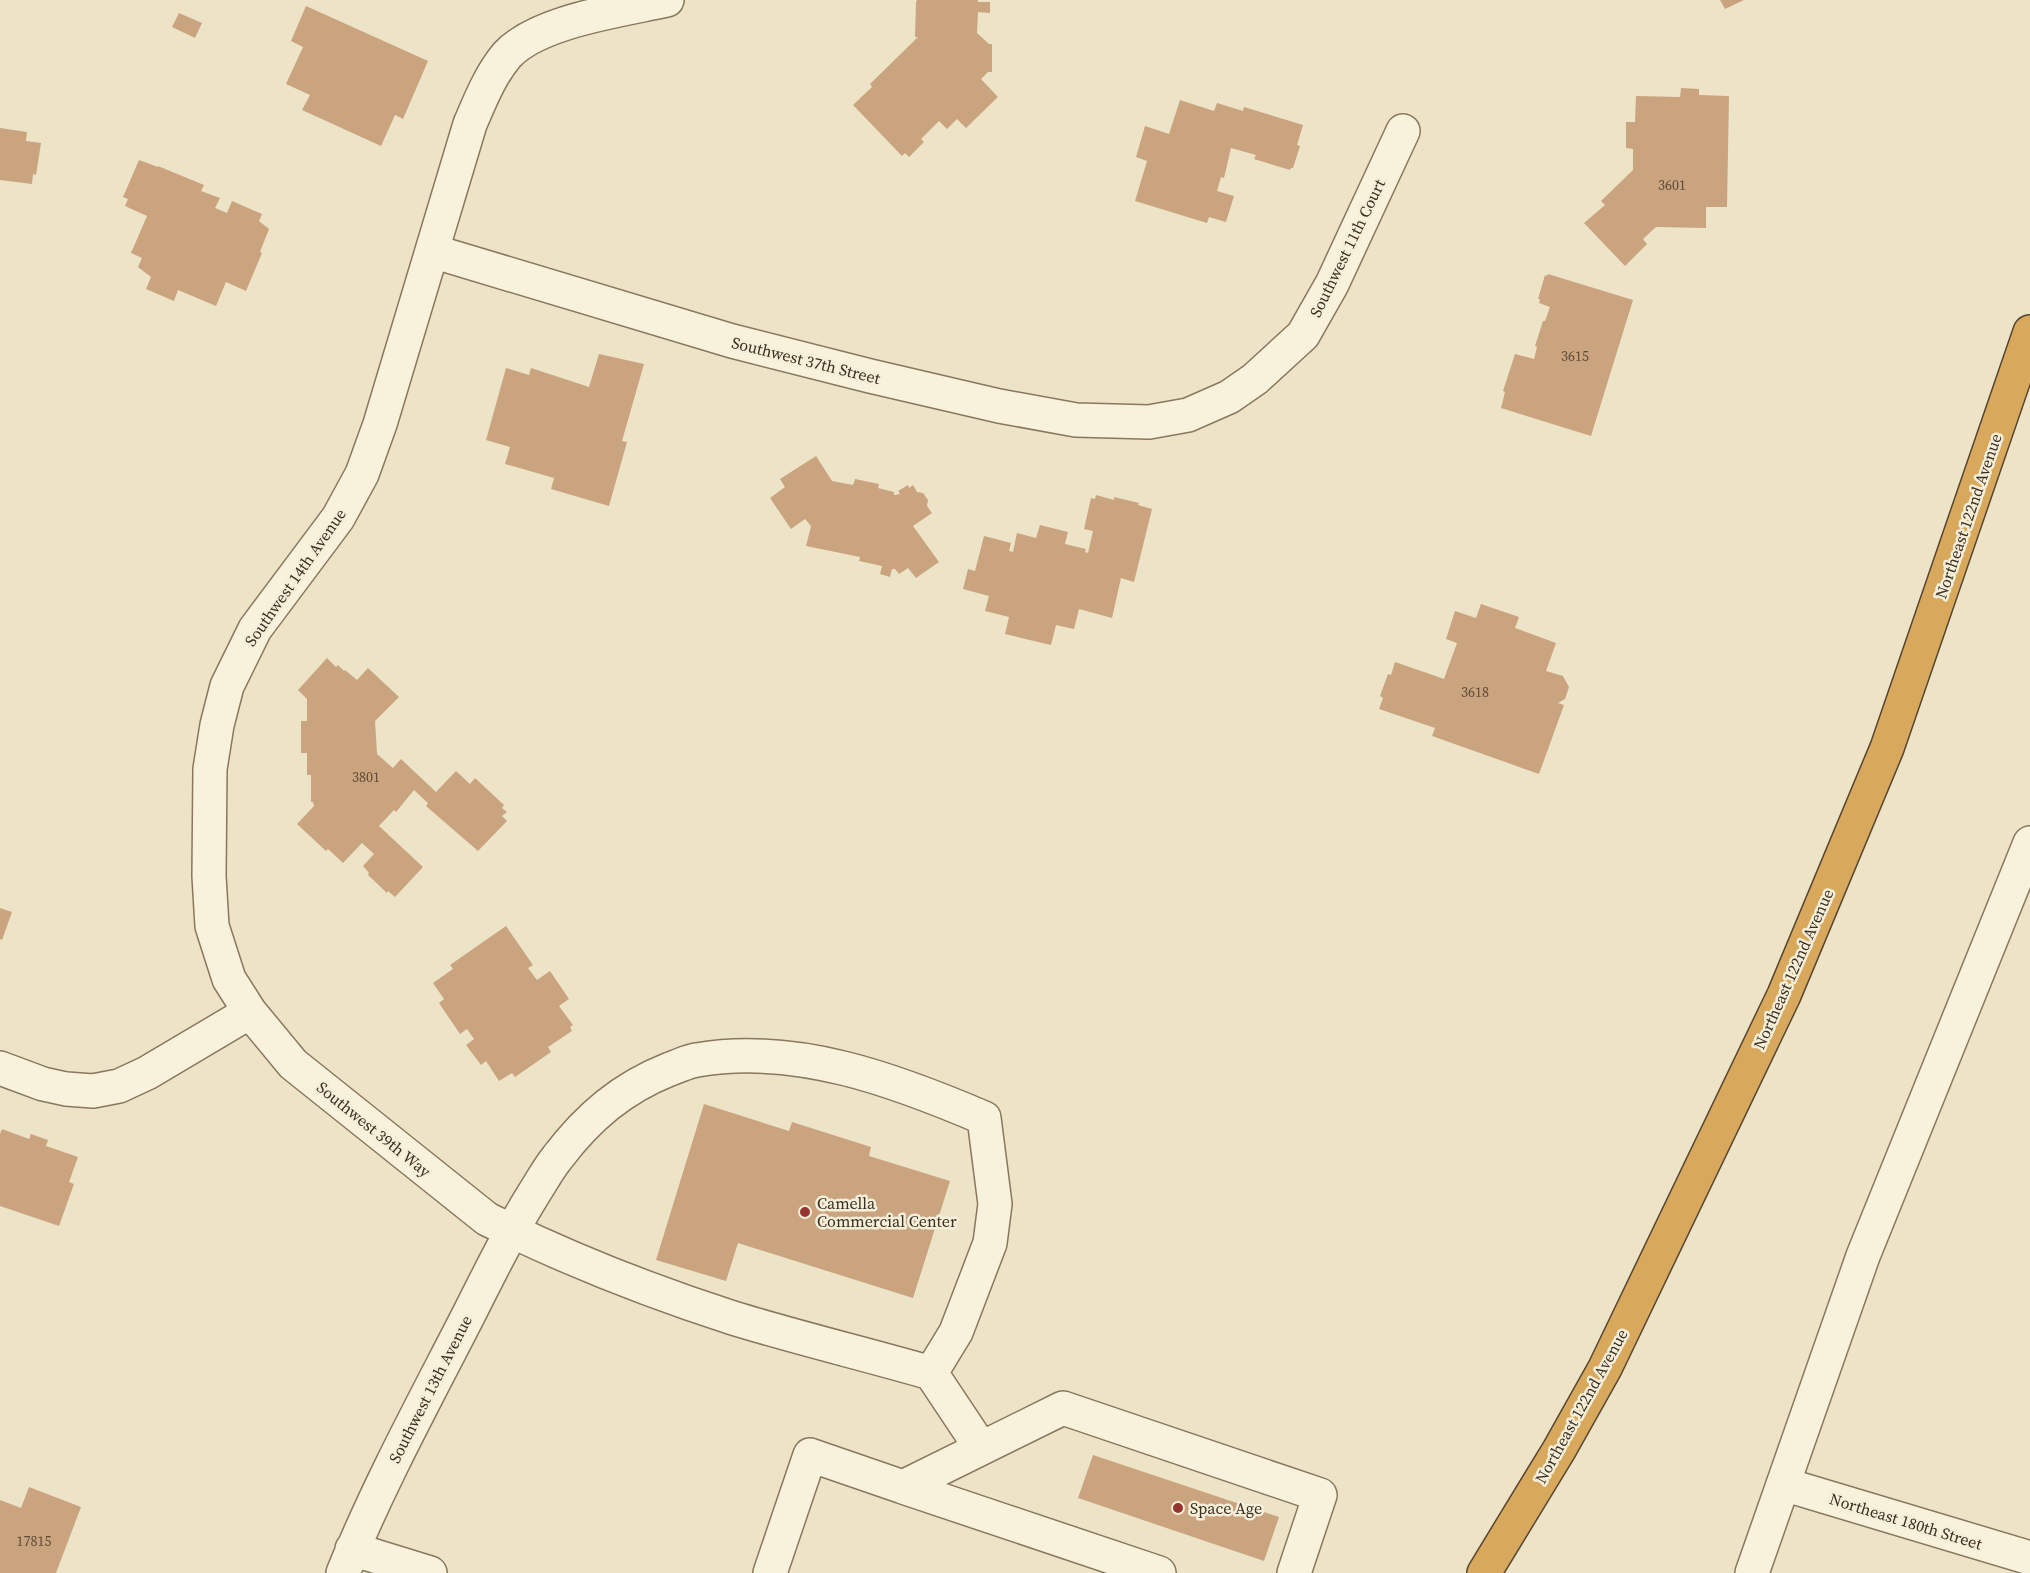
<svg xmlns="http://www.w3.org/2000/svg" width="2030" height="1573" font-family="'Source Serif 4',serif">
	<rect width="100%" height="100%" fill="#ede4c8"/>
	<path fill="#caa37f" d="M 917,0 L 978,0 L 978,2 L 990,2 L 990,13 L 978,12 L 977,33 L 989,44 L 992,44 L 992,72 L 988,72 L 981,79 L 998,97 L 966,128 L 957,119 L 947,129 L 939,121 L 921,139 L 924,142 L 909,157 L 905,153 L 902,156 L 853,105 L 872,87 L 870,84 L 918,37 L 915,37 L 916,2 Z
		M 1720,0 L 1744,0 L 1725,9 Z
		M 306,6 L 428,61 L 403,119 L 395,115 L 381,146 L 302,110 L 310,95 L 286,84 L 303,47 L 291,41 Z
		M 179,13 L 202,23 L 195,38 L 172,27 Z
		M 1681,88 L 1699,89 L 1699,95 L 1729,96 L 1727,207 L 1706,207 L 1706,228 L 1656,227 L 1643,239 L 1647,244 L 1625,266 L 1584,223 L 1605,205 L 1601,201 L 1633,170 L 1633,149 L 1626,148 L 1626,122 L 1635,122 L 1636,96 L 1680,97 Z
		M 1180,100 L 1214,111 L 1217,103 L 1243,111 L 1244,107 L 1303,125 L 1297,145 L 1300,146 L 1293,168 L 1291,168 L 1290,170 L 1254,159 L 1256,155 L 1231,148 L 1224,178 L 1221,177 L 1217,191 L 1234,196 L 1226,222 L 1209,217 L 1207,223 L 1135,201 L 1147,161 L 1136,157 L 1145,126 L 1169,134 Z
		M 0,128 L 27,132 L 26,141 L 41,143 L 36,175 L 33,174 L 32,184 L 0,180 Z
		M 139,160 L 158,167 L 158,166 L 204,185 L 201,191 L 220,198 L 215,208 L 227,213 L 232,201 L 262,214 L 259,221 L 269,229 L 260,252 L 262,253 L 246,291 L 226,282 L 216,306 L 178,290 L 174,301 L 146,289 L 151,277 L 138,267 L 142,258 L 131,253 L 147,216 L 125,206 L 128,199 L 123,197 Z
		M 1548,274 L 1633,300 L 1591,436 L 1501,408 L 1505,392 L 1503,391 L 1515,354 L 1534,359 L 1537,347 L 1535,346 L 1543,321 L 1545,321 L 1550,307 L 1539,303 L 1540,299 L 1538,299 L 1545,275 L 1547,276 Z
		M 599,354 L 644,364 L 622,441 L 627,442 L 609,506 L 551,489 L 554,478 L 505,464 L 510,447 L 486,440 L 506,368 L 529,375 L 531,368 L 589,387 Z
		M 816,456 L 832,481 L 853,485 L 855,479 L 879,484 L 878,488 L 894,492 L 894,495 L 900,494 L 898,491 L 908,485 L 909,488 L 913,485 L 917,492 L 923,493 L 928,500 L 927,506 L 932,513 L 913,526 L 939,562 L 916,578 L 908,568 L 899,574 L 895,569 L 892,569 L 890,577 L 880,574 L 882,566 L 859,561 L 860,557 L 806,546 L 811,526 L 805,519 L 791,529 L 770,498 L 785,487 L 780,479 Z
		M 1096,495 L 1114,500 L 1114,497 L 1139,503 L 1138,505 L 1152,509 L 1134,582 L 1121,578 L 1112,618 L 1079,609 L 1074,629 L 1056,625 L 1051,645 L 1005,634 L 1009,617 L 985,611 L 989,596 L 963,589 L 968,569 L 975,571 L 984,536 L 1011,543 L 1009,551 L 1013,552 L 1017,533 L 1036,538 L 1040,525 L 1068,532 L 1065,544 L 1086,549 L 1085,552 L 1088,553 L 1093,531 L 1084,529 L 1091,498 L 1095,499 Z
		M 1481,604 L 1519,617 L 1515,628 L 1556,643 L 1546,671 L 1563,676 L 1569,687 L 1565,699 L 1558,703 L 1564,705 L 1539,774 L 1432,736 L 1435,728 L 1379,709 L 1383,698 L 1380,696 L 1388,674 L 1391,675 L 1395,662 L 1444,679 L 1457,643 L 1446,639 L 1455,611 L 1476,618 Z
		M 327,658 L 336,667 L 338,665 L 344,671 L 345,670 L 357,680 L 368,668 L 399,697 L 375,721 L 377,754 L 393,768 L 401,759 L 436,792 L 456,771 L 470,784 L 475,778 L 504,805 L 502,808 L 507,812 L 502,816 L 507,821 L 478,851 L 426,806 L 428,803 L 414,790 L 396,812 L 394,810 L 379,826 L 423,867 L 395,897 L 388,891 L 387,893 L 368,875 L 369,873 L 363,866 L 374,854 L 362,843 L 343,863 L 328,849 L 326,851 L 297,824 L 314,806 L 313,802 L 311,802 L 311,775 L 307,775 L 307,753 L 301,753 L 301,721 L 307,721 L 307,699 L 298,690 Z
		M 0,908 L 12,912 L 2,940 L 0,939 Z
		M 506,926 L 533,965 L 528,968 L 537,980 L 550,971 L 569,999 L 559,1006 L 573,1025 L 570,1027 L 572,1031 L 548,1047 L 551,1052 L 515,1077 L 512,1073 L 499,1081 L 486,1061 L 481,1065 L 466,1045 L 474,1039 L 467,1029 L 460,1034 L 439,1003 L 444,999 L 433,983 L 453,969 L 450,965 Z
		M 704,1104 L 789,1131 L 792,1122 L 871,1147 L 869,1156 L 950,1181 L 913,1298 L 738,1243 L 726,1281 L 656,1260 Z
		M 2,1129 L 29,1139 L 31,1134 L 48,1140 L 46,1146 L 78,1157 L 69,1182 L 74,1184 L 59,1226 L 0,1206 L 0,1134 Z
		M 1093,1455 L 1279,1517 L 1264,1561 L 1078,1498 Z
		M 29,1487 L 81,1507 L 56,1573 L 0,1573 L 0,1500 L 21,1508 Z"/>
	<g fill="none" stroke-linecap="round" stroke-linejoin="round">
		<defs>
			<path id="minor" d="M 432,251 L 732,341 L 870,376 L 999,406 L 1076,420 L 1149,422 L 1188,415 L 1229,397 L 1255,379 L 1303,335 L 1332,284 L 1403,131
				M 0,1068 L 43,1084 L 66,1089 L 93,1091 L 119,1086 L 147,1073 L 250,1012
				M 931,1373 L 981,1448
				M 1783,1484 L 2030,1558
				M 903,1487 L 1159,1573
				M 352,1549 L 430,1573
				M 343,1573 C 379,1484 425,1400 469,1314 C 490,1272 511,1230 536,1190 C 543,1179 549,1168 557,1158 C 588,1117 622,1088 670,1069 C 679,1066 688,1061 697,1060 C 796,1043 895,1080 984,1118 L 995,1204 L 990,1243 L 956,1332 L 931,1373 C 865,1354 798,1338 733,1318 C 649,1291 566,1258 487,1219 L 293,1064 L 250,1012 L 229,979 L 212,926 L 209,876 L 210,769 L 217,725 L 227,686 L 255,629 L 338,518 L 362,474 L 380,424 L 470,124 C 480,101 490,75 507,55 C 538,21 622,10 667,0
				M 770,1573 L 810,1455 L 903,1487 L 1063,1408 L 1320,1495 L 1294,1573
				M 1752,1573 L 1863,1256 L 2030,843"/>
			<path id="highway" d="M 1484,1573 L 1559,1450 L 1605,1368 L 1784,995 L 1887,748 L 2030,332"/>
		</defs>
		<use href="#minor" stroke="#89775e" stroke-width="36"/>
		<use href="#highway" stroke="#574531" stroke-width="36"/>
		<use href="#minor" stroke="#f8f1db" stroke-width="33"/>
		<use href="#highway" stroke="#d8a95d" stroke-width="33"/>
	</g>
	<g fill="#96352f" stroke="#f5eed8" stroke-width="2">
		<circle cx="805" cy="1212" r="6"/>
		<circle cx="1178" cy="1508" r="6"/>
	</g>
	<g text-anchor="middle" stroke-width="5" stroke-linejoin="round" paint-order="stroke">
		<g font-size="14" fill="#5e4b38">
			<text x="1672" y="190">3601</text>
			<text x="1575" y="361">3615</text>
			<text x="1475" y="697">3618</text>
			<text x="366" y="782">3801</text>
			<text x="34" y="1546">17815</text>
		</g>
		<g font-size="16" fill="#3a2e21" stroke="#f5eed8">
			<text transform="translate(1347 248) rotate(-64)" y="6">Southwest 11th Court</text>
			<text transform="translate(806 360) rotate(14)" y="6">Southwest 37th Street</text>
			<text transform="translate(1968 516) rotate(-71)" y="6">Northeast 122nd Avenue</text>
			<text transform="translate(295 577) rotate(-55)" y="6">Southwest 14th Avenue</text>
			<text transform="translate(1793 969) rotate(-66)" y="6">Northeast 122nd Avenue</text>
			<text transform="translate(374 1129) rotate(39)" y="6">Southwest 39th Way</text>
			<text transform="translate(430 1389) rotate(-63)" y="6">Southwest 13th Avenue</text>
			<text transform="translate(1581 1406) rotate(-61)" y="6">Northeast 122nd Avenue</text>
			<text transform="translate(1906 1521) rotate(17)" y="6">Northeast 180th Street</text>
		</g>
		<g font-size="16" fill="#3a2e21" stroke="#f5eed8" text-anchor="start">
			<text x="817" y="1209">Camella<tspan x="817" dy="18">Commercial Center</tspan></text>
			<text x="1190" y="1514">Space Age</text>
		</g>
	</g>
</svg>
